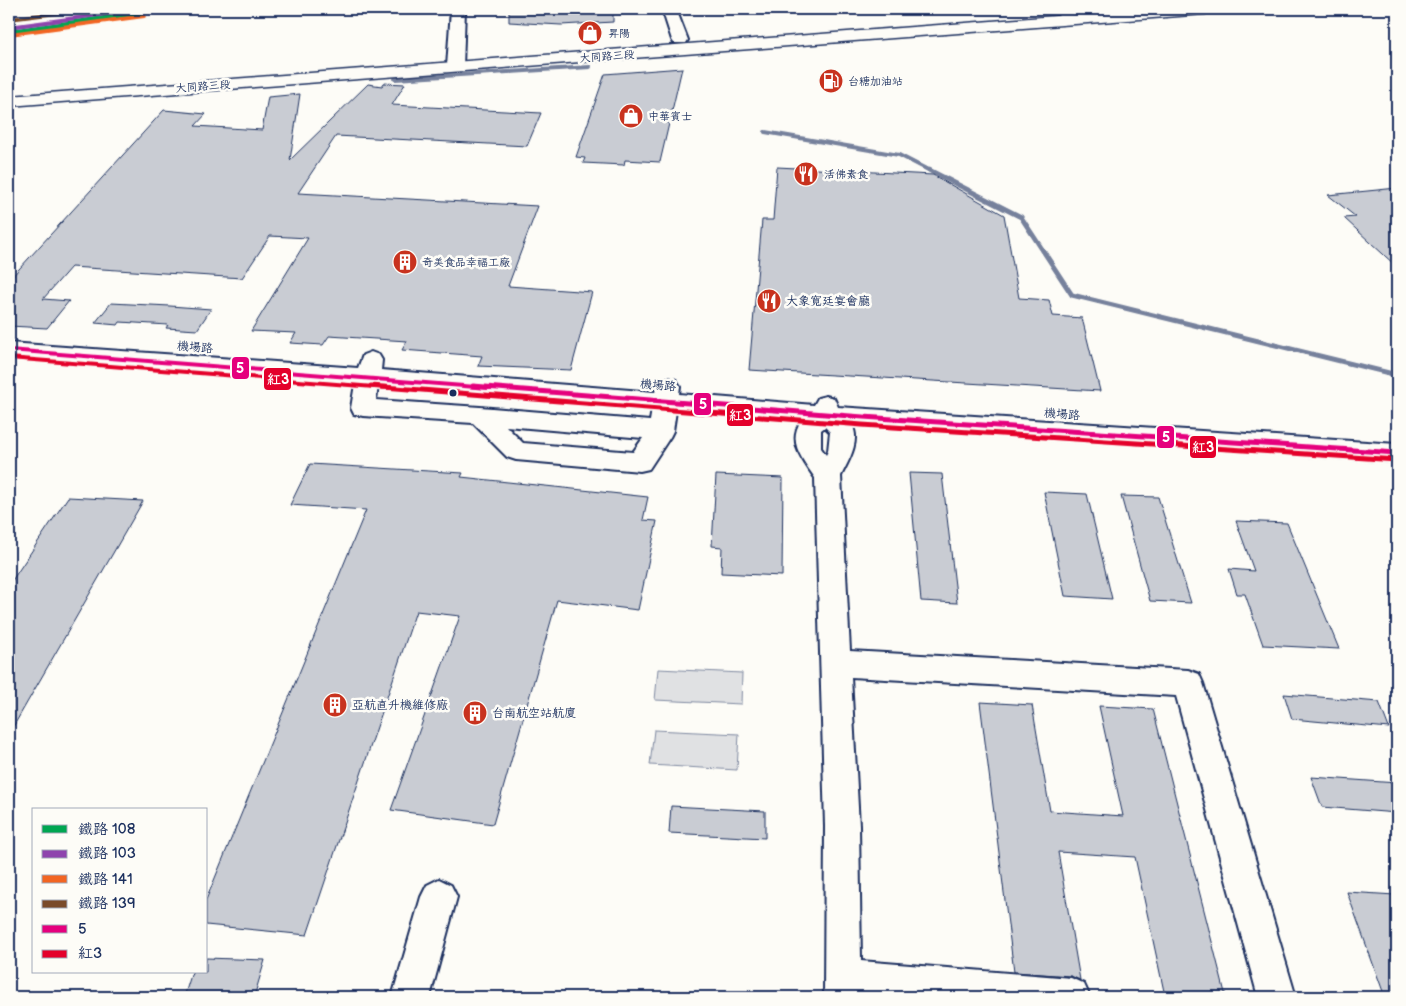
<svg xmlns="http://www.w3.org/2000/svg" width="1406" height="1006" font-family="'Balsamiq Sans','LXGW WenKai TC',sans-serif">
	<rect width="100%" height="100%" fill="#fdfcf7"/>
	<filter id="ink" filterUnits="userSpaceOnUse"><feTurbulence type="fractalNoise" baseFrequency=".02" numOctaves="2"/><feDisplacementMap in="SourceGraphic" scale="10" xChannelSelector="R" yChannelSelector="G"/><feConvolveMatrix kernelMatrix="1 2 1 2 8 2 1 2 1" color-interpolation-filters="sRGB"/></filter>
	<g filter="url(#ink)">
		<path fill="#e0e1e3" stroke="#7e88a0" d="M 658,669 L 742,673 L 741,704 L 655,700 Z
			M 654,730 L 739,734 L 737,770 L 650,765 Z"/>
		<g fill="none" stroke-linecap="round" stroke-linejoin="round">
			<path stroke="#76819c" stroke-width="4" d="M 395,79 L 590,67
				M 765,132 L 899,155 L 932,172"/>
			<path stroke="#76819c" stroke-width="5" d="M 929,170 L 1021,217 L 1072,295 L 1397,375"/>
		</g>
		<path fill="#c9ccd3" stroke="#1b2f5e" d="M 509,9 L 613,9 L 613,22 L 561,25 L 509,22 Z
			M 682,68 L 660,162 L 625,160 L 624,165 L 583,163 L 585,158 L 576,157 L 605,74 Z
			M 384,83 L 405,84 L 392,105 L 541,113 L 527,146 L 336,136 L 298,193 L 538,206 L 508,286 L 592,292 L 571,370 L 478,366 L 482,356 L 402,350 L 407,341 L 329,336 L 323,345 L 290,343 L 296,333 L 251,331 L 308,238 L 270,236 L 242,278 L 71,267 L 43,299 L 69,301 L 47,328 L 9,326 L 9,280 L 164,110 L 206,114 L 195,126 L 262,130 L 268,97 L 300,94 L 290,160 L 368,84 L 382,86 Z
			M 777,167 L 933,175 L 1004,215 L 1019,298 L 1049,300 L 1053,316 L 1082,318 L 1100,391 L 749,370 L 762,220 L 773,220 Z
			M 1397,188 L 1397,267 L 1344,218 L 1356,217 L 1328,195 Z
			M 111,303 L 170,306 L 211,309 L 197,330 L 166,328 L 168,325 L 120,322 L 118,325 L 95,323 Z
			M 310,464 L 463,473 L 461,477 L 648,497 L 643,520 L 657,521 L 638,610 L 557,600 L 493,824 L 391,810 L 460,616 L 416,611 L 307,935 L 206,925 L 206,900 L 366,510 L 290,505 Z
			M 909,473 L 942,474 L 957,603 L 921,601 Z
			M 716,475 L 783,478 L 782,576 L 721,573 L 722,547 L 712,546 Z
			M 1044,492 L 1087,494 L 1112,599 L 1065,596 Z
			M 1121,496 L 1158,497 L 1191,603 L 1150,601 Z
			M 68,497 L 143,501 L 9,734 L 9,585 Z
			M 1236,521 L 1287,523 L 1339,649 L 1263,645 L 1245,594 L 1237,594 L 1229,569 L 1254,571 Z
			M 1284,694 L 1379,702 L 1389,728 L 1292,719 Z
			M 980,702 L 1032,705 L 1050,811 L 1123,816 L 1099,706 L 1153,709 L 1226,997 L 1165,996 L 1135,857 L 1058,852 L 1080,980 L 1071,976 L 1014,972 Z
			M 1311,777 L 1397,783 L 1397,813 L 1322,807 Z
			M 671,806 L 765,811 L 765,838 L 669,833 Z
			M 1347,892 L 1395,895 L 1397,901 L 1397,997 L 1385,997 Z
			M 206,958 L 265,960 L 254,997 L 184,997 L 192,972 L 206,972 Z"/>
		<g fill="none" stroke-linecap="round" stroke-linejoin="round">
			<defs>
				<path id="minor" d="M 451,9 L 465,9 L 463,67 L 461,70 L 449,70 L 447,67 Z
					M 662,9 L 676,9 L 688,40 L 686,43 L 674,43 L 672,40 Z
					M 1053,9 L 1068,9 L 1078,20 L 1075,23 L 1065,23 Z
					M 9,343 L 358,368 L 363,355 L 371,352 L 379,355 L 382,360 L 381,370 L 655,392 L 660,380 L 668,378 L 676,380 L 680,386 L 679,394 L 814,405 L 818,398 L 826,396 L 834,398 L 838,407 L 1397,444 L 1397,462 L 852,425 C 861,441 848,462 841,476 L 850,651 L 1188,670 L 1199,674 L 1203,683 L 1296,997 L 1258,997 L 1176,696 L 851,677 L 859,826 L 861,961 L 1071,978 L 1084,984 L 1090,997 L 824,997 L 825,826 L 815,478 C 803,460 787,442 801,421 L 676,411 L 673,431 L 670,437 L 649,469 L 640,471 L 516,460 L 507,457 L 473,423 L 363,416 L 354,414 L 351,408 L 355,384 L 9,357 ZM 378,386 L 652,409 L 650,421 L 480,407 L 376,400 ZM 506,426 L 643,438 L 633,452 L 523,443 ZM 825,427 L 830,432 L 828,451 L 826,455 L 821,448 L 821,430 Z
					M 439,879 L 451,885 L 457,897 L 430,997 L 392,997 L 421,897 L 427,885 Z"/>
				<path id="major" d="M 1147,9 L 1213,9 L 1211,12 L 1205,14 L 9,106 L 9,96 Z"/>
			</defs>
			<use href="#minor" stroke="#1b2f5e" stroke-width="4"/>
			<use href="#major" stroke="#1b2f5e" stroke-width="3"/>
			<use href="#minor" fill="#fdfcf7" fill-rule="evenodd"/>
			<use href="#major" fill="#fdfcf7" fill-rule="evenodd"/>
			<defs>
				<path id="bus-1-far1" d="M 9,350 L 489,388"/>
				<path id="bus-1" d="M 473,386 L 863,417 L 1397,453"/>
				<path id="bus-2-far1" d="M 9,358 L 387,388"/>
				<path id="bus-2" d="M 371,386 L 862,425 L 1397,460"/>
			</defs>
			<use href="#bus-1-far1" stroke="#fdfcf7" stroke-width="7"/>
			<use href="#bus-1" stroke="#fdfcf7" stroke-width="9"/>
			<use href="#bus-2-far1" stroke="#fdfcf7" stroke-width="7"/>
			<use href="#bus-2" stroke="#fdfcf7" stroke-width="9"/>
			<use href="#bus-1-far1" stroke="#e5007d" stroke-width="4"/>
			<use href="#bus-1" stroke="#e5007d" stroke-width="5"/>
			<use href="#bus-2-far1" stroke="#e4002b" stroke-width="4"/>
			<use href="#bus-2" stroke="#e4002b" stroke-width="5"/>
			<defs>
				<path id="rail-1" d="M 9,31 L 169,9"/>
				<path id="rail-2" d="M 9,27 L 143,9"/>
				<path id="rail-3" d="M 10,34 L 144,16"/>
				<path id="rail-4" d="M 9,19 L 89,9"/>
			</defs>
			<use href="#rail-1" stroke="#fdfcf7" stroke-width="6"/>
			<use href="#rail-2" stroke="#fdfcf7" stroke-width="6"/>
			<use href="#rail-3" stroke="#fdfcf7" stroke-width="6"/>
			<use href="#rail-4" stroke="#fdfcf7" stroke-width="6"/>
			<use href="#rail-1" stroke="#00a651" stroke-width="4"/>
			<use href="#rail-2" stroke="#8e44ad" stroke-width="4"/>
			<use href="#rail-3" stroke="#f26522" stroke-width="4"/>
			<use href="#rail-4" stroke="#7a4b2a" stroke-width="4"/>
		</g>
	</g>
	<defs>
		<symbol id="shop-disc" viewBox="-11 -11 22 22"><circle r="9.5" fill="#c8321e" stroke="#fdfcf7"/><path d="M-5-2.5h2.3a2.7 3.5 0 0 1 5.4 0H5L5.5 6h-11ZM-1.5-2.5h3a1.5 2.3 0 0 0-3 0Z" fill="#fff"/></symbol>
		<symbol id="fuel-disc" viewBox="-11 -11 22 22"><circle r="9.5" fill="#c8321e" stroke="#fdfcf7"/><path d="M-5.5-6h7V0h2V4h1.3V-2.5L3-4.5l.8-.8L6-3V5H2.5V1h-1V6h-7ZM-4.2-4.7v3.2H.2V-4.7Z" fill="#fff"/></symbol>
		<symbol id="restaurant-disc" viewBox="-11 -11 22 22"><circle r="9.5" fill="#c8321e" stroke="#fdfcf7"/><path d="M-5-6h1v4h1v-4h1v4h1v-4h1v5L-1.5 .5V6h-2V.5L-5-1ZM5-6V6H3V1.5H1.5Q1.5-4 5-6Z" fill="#fff"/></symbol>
		<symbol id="building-disc" viewBox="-11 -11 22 22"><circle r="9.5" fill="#c8321e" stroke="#fdfcf7"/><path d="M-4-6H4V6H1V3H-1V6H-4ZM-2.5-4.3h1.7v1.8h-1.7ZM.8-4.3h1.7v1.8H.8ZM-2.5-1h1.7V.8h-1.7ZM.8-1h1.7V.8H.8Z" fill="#fff"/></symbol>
	</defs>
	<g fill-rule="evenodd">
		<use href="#shop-disc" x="576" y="19" width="28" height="28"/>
		<use href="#fuel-disc" x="817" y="67" width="28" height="28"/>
		<use href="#shop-disc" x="617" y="102" width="28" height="28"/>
		<use href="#restaurant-disc" x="792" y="160" width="28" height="28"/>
		<use href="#building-disc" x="391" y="248" width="28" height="28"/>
		<use href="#restaurant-disc" x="755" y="287" width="28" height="28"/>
		<use href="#building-disc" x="321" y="691" width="28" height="28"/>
		<use href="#building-disc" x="461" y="699" width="28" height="28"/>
	</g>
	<circle fill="#1b2f5e" stroke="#fdfcf7" stroke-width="2" cx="453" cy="393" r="4.5"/>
	<g text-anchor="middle" stroke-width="5" stroke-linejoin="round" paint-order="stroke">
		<g font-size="11" fill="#1b2f5e" stroke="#fdfcf7" text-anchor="start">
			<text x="608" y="37">昇陽</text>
			<text x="848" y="85">台糖加油站</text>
			<text x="648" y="120">中華賓士</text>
			<text x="824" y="178">活佛素食</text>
			<text x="422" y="266">奇美食品幸福工廠</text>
		</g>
		<g font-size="11" fill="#1b2f5e" stroke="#fdfcf7">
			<text transform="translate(607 56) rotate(-4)" y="4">大同路三段</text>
			<text transform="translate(203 86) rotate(-4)" y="4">大同路三段</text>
		</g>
		<g font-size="12" fill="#1b2f5e" stroke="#fdfcf7" text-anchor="start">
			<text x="786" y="305">大象寬廷宴會廳</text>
			<text x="352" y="709">亞航直升機維修廠</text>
			<text x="492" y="717">台南航空站航廈</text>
		</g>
		<g font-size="12" fill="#1b2f5e" stroke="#fdfcf7">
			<text transform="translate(195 347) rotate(4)" y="4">機場路</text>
			<text transform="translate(658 385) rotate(5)" y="4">機場路</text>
			<text transform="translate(1062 414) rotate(4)" y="4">機場路</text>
		</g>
	</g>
	<g stroke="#fdfcf7" stroke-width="2">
		<rect x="231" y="356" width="19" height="24" rx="5" fill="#e5007d"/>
		<rect x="263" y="367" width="29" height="24" rx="5" fill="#e4002b"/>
		<rect x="693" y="392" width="19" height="24" rx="5" fill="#e5007d"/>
		<rect x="726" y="403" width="28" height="24" rx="5" fill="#e4002b"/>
		<rect x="1156" y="425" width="19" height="24" rx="5" fill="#e5007d"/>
		<rect x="1189" y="435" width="28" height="24" rx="5" fill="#e4002b"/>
	</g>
	<g font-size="14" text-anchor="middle" font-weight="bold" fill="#fff">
		<text x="240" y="373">5</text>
		<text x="278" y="384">紅3</text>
		<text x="703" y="409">5</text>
		<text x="740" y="420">紅3</text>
		<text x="1166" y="442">5</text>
		<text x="1203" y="452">紅3</text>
	</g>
	<rect width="1406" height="1006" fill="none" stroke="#fdfcf7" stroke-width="30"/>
	<rect x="15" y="15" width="1376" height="976" fill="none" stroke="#1b2f5e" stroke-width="2" filter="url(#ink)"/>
	<rect x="32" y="808" width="175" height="165" fill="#fdfcf7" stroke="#a3aaba"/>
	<rect x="42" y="825" width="25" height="8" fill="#00a651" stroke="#a3aaba"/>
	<text x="78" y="834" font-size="15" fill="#1b2f5e">鐵路 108</text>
	<rect x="42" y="850" width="25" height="8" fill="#8e44ad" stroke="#a3aaba"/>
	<text x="78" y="858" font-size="15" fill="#1b2f5e">鐵路 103</text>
	<rect x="42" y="875" width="25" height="8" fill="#f26522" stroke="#a3aaba"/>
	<text x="78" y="884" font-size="15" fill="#1b2f5e">鐵路 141</text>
	<rect x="42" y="900" width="25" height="8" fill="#7a4b2a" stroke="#a3aaba"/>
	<text x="78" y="908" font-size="15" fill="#1b2f5e">鐵路 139</text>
	<rect x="42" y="925" width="25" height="8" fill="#e5007d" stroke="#a3aaba"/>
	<text x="78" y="934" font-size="15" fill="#1b2f5e">5</text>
	<rect x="42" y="950" width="25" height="8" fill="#e4002b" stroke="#a3aaba"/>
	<text x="78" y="958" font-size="15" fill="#1b2f5e">紅3</text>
</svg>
